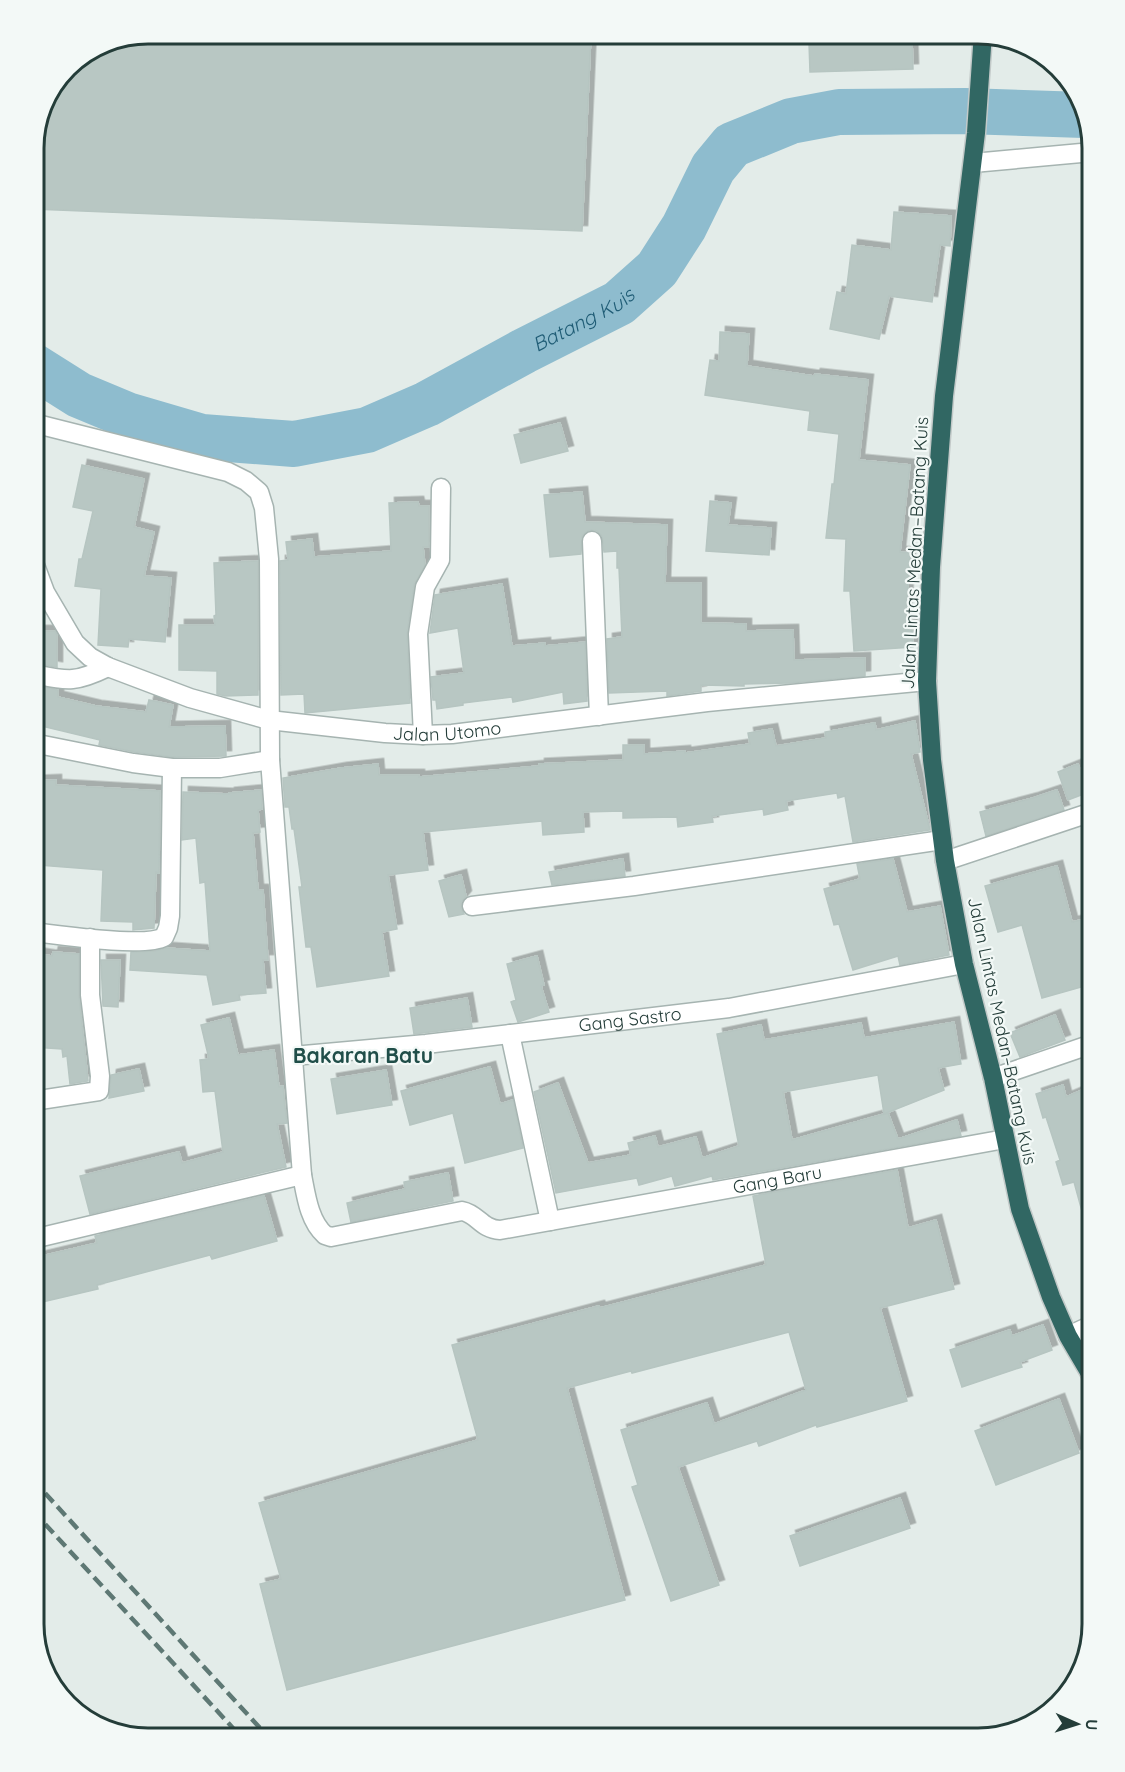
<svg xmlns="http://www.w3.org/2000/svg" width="1125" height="1772" font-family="Quicksand,sans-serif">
	<defs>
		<filter id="shadow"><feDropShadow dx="5.5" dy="-5.5" stdDeviation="0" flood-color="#0004"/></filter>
	</defs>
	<rect width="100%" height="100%" fill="#e3ece9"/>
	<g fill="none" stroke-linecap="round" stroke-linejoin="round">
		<path stroke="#8ebcce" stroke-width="46" id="s1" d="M 33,366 L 79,395 L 127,415 L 202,437 L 294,444 L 367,430 L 427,404 L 524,351 L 619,303 L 657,269 L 684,227 L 713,168 L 732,145 L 791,121 L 839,112 L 965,111 L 1084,115"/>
	</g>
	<path fill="#b8c7c3" stroke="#b6c5c1" stroke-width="1.5" filter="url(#shadow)" d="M 147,33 L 591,33 L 582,231 L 33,209 L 33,140 L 67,66 L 104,42 Z
		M 912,40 L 913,69 L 810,72 L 809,43 Z
		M 894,212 L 951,216 L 950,246 L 940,245 L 932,302 L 889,296 L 879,339 L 830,329 L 837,292 L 846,294 L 852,245 L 891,250 Z
		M 720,332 L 749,334 L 747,366 L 814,376 L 815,374 L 868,380 L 859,460 L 910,465 L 900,552 L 910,553 L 906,616 L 911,615 L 913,647 L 854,651 L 850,591 L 844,591 L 846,539 L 826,538 L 832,484 L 834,484 L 839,434 L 808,430 L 810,411 L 705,395 L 710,360 L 719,361 Z
		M 560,423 L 568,451 L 521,463 L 514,435 Z
		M 82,465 L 144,479 L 134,527 L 154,532 L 144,576 L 171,578 L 165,642 L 129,639 L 128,647 L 98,645 L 101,589 L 75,586 L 79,559 L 82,559 L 93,511 L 73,507 Z
		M 582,492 L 585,522 L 667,525 L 665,583 L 701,583 L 701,623 L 746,624 L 746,631 L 793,630 L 794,660 L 865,658 L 865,676 L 790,683 L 744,684 L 744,686 L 701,685 L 701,691 L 667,696 L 667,691 L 609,693 L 607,639 L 622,637 L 619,568 L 617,568 L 617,551 L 604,552 L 602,536 L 597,531 L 591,530 L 586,532 L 582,536 L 581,554 L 550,557 L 544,495 Z
		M 710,501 L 731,503 L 728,525 L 771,528 L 769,555 L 706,551 Z
		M 418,502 L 419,506 L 429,506 L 429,547 L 423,547 L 425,565 L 414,585 L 407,633 L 410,703 L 305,713 L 304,694 L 281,695 L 280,561 L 288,560 L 286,542 L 312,539 L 314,557 L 391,551 L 389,503 Z
		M 258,561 L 258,695 L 225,696 L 217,694 L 217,671 L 179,670 L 179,625 L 215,625 L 214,616 L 216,615 L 214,563 Z
		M 502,584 L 512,646 L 545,643 L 545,646 L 585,642 L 587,701 L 564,704 L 563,692 L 513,702 L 512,697 L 463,703 L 463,705 L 437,709 L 436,700 L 433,700 L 431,677 L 464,673 L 458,628 L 430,633 L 435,595 Z
		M 33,631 L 55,631 L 57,635 L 57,667 L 33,663 Z
		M 33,685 L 58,690 L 58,697 L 96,706 L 146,712 L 149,700 L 173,705 L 169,727 L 225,726 L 226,756 L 173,757 L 135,752 L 99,745 L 100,740 L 33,724 Z
		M 915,721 L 920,752 L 911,754 L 930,830 L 853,842 L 845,796 L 838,798 L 837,793 L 786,801 L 788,810 L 764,815 L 763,809 L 712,816 L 713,822 L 678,827 L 677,817 L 623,818 L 623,811 L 583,812 L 584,832 L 543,835 L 542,821 L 423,832 L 428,870 L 388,875 L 397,929 L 382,932 L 389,976 L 317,987 L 311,947 L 306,947 L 299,887 L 302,887 L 294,829 L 292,829 L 289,807 L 285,807 L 283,778 L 341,768 L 378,764 L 379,775 L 419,775 L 419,777 L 539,766 L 539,764 L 623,760 L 623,745 L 644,745 L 644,754 L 685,751 L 685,753 L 750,744 L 748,733 L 772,729 L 776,746 L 826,738 L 825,732 L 875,723 L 876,730 Z
		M 1078,764 L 1089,792 L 1068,800 L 1058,772 Z
		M 56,780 L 56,785 L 160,791 L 159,873 L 156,872 L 154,928 L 133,930 L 133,922 L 101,921 L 103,870 L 39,865 L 43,819 L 33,819 L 33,781 Z
		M 261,790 L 262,809 L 258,810 L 260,832 L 253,833 L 258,890 L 263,890 L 268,960 L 263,960 L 266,993 L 239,995 L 240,1000 L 213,1005 L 207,975 L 130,970 L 131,952 L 155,951 L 165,948 L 210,951 L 205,882 L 200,883 L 196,838 L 182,840 L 183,792 L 229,794 L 229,793 Z
		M 1057,790 L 1064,810 L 986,836 L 980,812 L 1033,798 Z
		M 623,859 L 625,876 L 552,885 L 549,872 Z
		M 893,859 L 907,912 L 940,906 L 949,955 L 900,965 L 898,956 L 853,970 L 839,924 L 834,925 L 824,889 L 860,879 L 857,864 Z
		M 1057,866 L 1072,922 L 1081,920 L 1092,963 L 1092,984 L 1042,998 L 1022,925 L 998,932 L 985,886 Z
		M 461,875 L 466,896 L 461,902 L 461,908 L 464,914 L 449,917 L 439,881 Z
		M 53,952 L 79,954 L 79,996 L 88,1081 L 70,1084 L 67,1056 L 63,1057 L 62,1049 L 33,1047 L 33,953 L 52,956 Z
		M 537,956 L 544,985 L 541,986 L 549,1012 L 518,1022 L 511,1002 L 516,1000 L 507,964 Z
		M 101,960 L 120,960 L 118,1007 L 103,1006 Z
		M 467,998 L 472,1027 L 414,1034 L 410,1008 Z
		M 1055,1015 L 1065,1040 L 1020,1057 L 1010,1033 Z
		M 229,1018 L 238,1055 L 274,1050 L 279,1087 L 283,1086 L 285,1107 L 287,1123 L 277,1124 L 286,1167 L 90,1214 L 80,1176 L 179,1152 L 182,1163 L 223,1152 L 215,1091 L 203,1092 L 200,1060 L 209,1059 L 201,1025 Z
		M 954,1022 L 961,1064 L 938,1068 L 944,1090 L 884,1114 L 878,1075 L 783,1092 L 792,1140 L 888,1113 L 898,1139 L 957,1120 L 961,1136 L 713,1180 L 712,1176 L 675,1186 L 672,1176 L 639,1185 L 637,1178 L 556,1193 L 534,1092 L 558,1083 L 588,1163 L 631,1155 L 628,1143 L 655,1136 L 658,1147 L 696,1137 L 702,1158 L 739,1146 L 717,1034 L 761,1025 L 764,1040 L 861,1023 L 864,1038 Z
		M 490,1067 L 500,1104 L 513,1100 L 523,1148 L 465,1163 L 453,1113 L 410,1125 L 401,1091 Z
		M 139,1069 L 144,1091 L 109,1098 L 111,1075 Z
		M 386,1070 L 392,1105 L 337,1114 L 331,1079 Z
		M 1063,1085 L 1066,1097 L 1092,1086 L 1092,1225 L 1086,1226 L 1074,1182 L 1063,1185 L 1056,1162 L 1060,1160 L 1046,1117 L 1043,1118 L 1036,1094 Z
		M 897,1170 L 908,1228 L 936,1220 L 954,1289 L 880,1308 L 907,1401 L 817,1427 L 816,1425 L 759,1446 L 757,1441 L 678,1467 L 719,1585 L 671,1601 L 632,1487 L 638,1485 L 621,1430 L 707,1403 L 714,1424 L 806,1390 L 789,1332 L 632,1373 L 631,1371 L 567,1388 L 625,1600 L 287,1690 L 260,1584 L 281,1579 L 259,1503 L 478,1440 L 452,1345 L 599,1306 L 600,1308 L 766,1265 L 753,1196 Z
		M 448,1173 L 453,1201 L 351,1222 L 347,1203 L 405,1189 L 404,1182 Z
		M 264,1196 L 277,1241 L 212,1259 L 210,1255 L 97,1285 L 98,1289 L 42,1302 L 41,1298 L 33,1300 L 33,1258 L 97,1243 L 95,1236 Z
		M 1043,1325 L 1052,1350 L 1020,1362 L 1022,1367 L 962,1387 L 950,1350 L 1010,1330 L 1012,1336 Z
		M 1059,1399 L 1079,1453 L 996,1485 L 975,1431 Z
		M 900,1498 L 910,1528 L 800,1566 L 790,1536 Z"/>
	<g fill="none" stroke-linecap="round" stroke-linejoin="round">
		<defs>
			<g id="minor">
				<path d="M 973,163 L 1092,152"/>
				<path id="s2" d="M 33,423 L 228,472 L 246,481 L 259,492 L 264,508 L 269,559 L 270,760 L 302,1175 C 306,1195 309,1221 325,1235 L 331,1237 L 462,1211 C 478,1214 481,1229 500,1230 L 1005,1139"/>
				<path d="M 592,541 L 599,716"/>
				<path id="s3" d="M 33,560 L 45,592 L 75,643 L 90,657 L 108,667 L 190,698 L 269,720 L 385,733 L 423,735 L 452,734 L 707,702 L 927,681"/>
				<path d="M 33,674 C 69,681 75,683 108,667"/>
				<path d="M 423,735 L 418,634 L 425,587 L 440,560 L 441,488"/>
				<path d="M 33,743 L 133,763 L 172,768 L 220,768 L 270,760"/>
				<path d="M 945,861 L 1092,812"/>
				<path d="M 472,906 L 634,886 L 942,840"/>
				<path d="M 33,932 C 59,935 145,948 164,937 L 168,928 L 170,916 L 172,768"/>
				<path d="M 510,1034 L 550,1221"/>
				<path id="s4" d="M 293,1056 L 426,1044 L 729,1008 L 964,964"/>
				<path d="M 993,1078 L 1092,1044"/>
				<path d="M 33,1101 L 99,1091 L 100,1076 L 90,995 L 90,938"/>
				<path d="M 33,1239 L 302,1175"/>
				<path d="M 1068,1336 L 1092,1325"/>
			</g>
			<path id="highway" d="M 983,33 L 976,133 L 944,396 L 931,567 L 927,681 L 932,760 L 945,861 L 964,964 L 993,1078 L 1020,1209 L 1051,1297 L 1068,1336 L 1092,1377"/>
		</defs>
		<use href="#minor" stroke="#a6b4b1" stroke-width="21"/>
		<use href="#highway" stroke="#c2c9c8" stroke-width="21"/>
		<use href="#minor" stroke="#fff" stroke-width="18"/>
		<use href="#highway" stroke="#316763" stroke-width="18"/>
		<path stroke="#5e7874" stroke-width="4.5" stroke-dasharray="12 6" stroke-linecap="butt" d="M 33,1480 L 270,1739
			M 33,1511 L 243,1739"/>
	</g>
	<g text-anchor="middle" stroke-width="4.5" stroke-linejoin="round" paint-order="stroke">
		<g font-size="18" fill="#243d39" stroke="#f3f9f7">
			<text transform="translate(915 553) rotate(-87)" y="6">Jalan Lintas Medan–Batang Kuis</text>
			<text dy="6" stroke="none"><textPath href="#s3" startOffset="483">Jalan Utomo</textPath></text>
			<text dy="6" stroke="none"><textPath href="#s4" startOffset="339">Gang Sastro</textPath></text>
			<text transform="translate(1002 1031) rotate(78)" y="6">Jalan Lintas Medan–Batang Kuis</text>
			<text dy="6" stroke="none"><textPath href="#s2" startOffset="1454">Gang Baru</textPath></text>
		</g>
		<g font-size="20" font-style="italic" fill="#205d76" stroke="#f3f9f7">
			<text dy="7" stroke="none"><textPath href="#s1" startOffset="594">Batang Kuis</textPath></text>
		</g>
		<g font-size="21" font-weight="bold" fill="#204e49" stroke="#f3f9f7">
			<text x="363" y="1063">Bakaran Batu</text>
		</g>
	</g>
	<path d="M0 0H1125V1772H0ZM148 44H978A104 104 0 0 1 1082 148V1624A104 104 0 0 1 978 1728H148A104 104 0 0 1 44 1624V148A104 104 0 0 1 148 44Z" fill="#f3f9f7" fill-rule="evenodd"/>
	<path fill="none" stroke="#243d39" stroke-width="3" d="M148 44H978A104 104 0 0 1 1082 148V1624A104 104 0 0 1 978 1728H148A104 104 0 0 1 44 1624V148A104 104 0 0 1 148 44Z"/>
	<g transform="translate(1077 1724) rotate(93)" stroke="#f3f9f7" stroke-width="4.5" paint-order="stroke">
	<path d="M0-4.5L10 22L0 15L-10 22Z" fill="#243d39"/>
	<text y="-9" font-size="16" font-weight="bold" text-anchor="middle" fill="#243d39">U</text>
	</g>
</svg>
